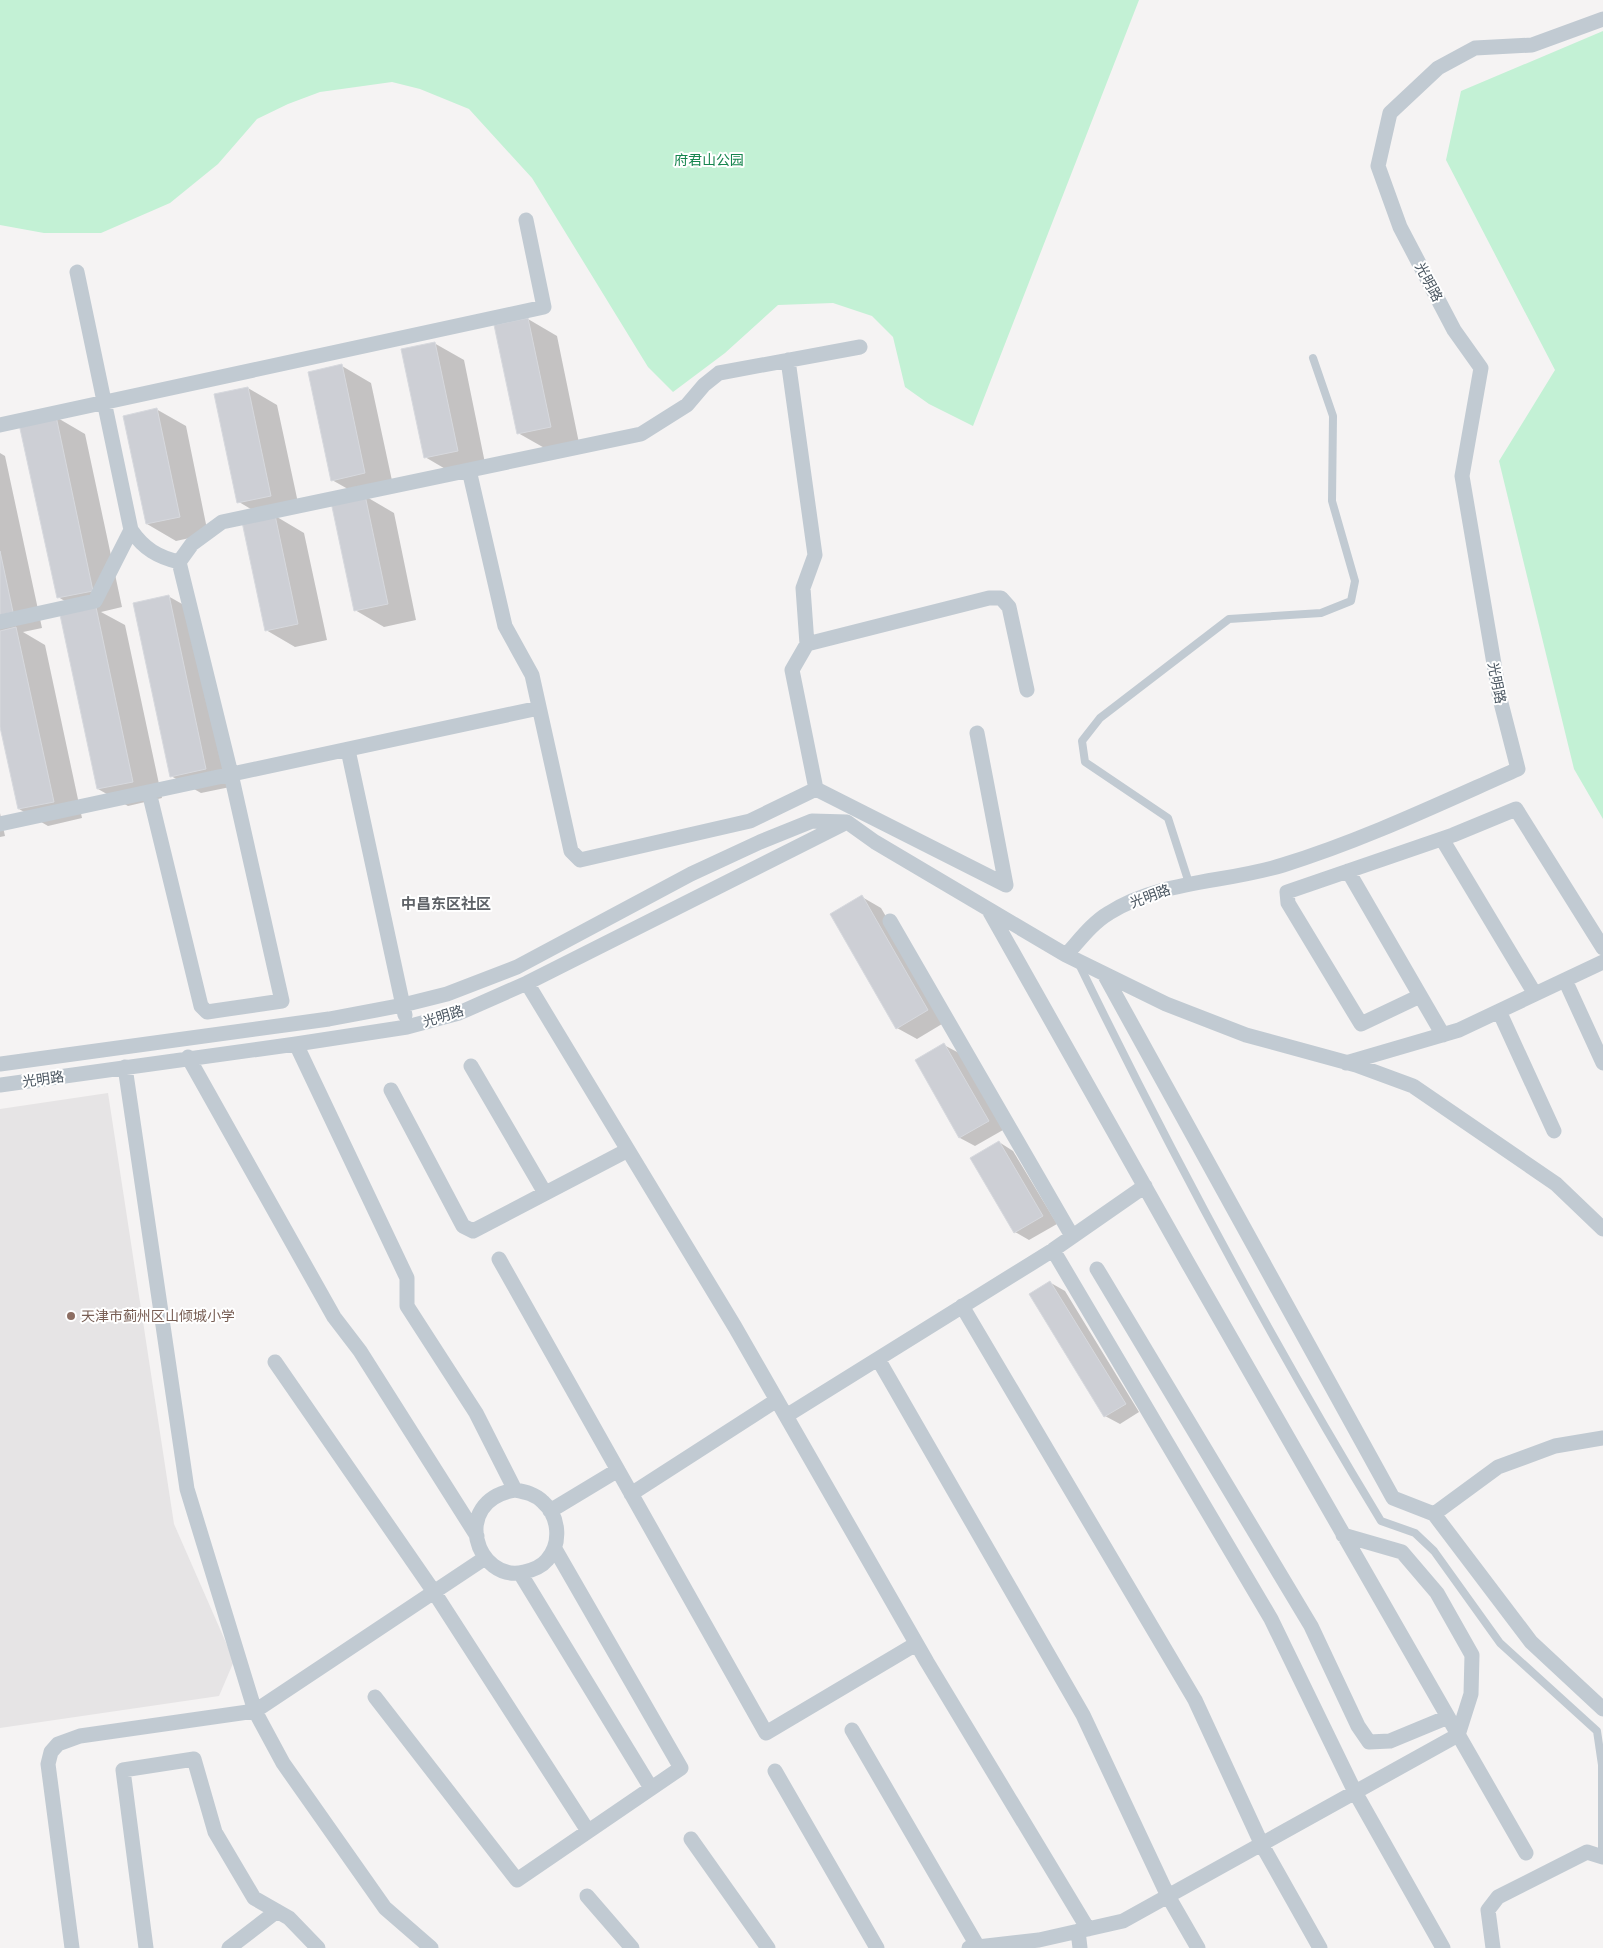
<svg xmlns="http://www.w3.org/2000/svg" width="1603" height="1948" font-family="Overpass,'Noto Sans SC',sans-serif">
	<rect width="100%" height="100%" fill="#f5f3f3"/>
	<path fill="#e6e4e5" d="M 108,1093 L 174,1524 L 234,1661 L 219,1696 L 0,1728 L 0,1109 Z"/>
	<path fill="#c3f1d5" d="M 0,0 L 1139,0 L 973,426 L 929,404 L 905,387 L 893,337 L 872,316 L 833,303 L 778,305 L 725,353 L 673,392 L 648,367 L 532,178 L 469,109 L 420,89 L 392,82 L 320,92 L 288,104 L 257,119 L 218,164 L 170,203 L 101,233 L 44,233 L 0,225 Z
		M 1603,31 L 1603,819 L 1574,769 L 1499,461 L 1555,370 L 1446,160 L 1461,91 Z"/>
	<path fill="#0003" d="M 528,319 L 557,336 L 579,443 L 548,450 L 518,433 Z
		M 434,343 L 464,360 L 486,468 L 454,474 L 425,457 Z
		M 342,366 L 371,383 L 394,490 L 365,496 L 394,513 L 416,620 L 384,627 L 355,610 L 362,497 L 332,480 Z
		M 248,388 L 277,405 L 300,512 L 277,517 L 304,533 L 327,640 L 295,647 L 266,630 L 266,518 L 239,502 Z
		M 156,409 L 186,426 L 208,534 L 176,541 L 147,524 Z
		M 56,417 L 85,434 L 122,607 L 101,612 L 125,625 L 162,798 L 128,806 L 98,789 L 82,611 L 58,597 Z
		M 0,453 L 5,456 L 42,628 L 23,632 L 45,645 L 82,818 L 48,826 L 19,809 L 0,721 Z
		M 168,596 L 198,613 L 235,786 L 201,793 L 171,776 Z
		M 0,813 L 5,836 L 0,837 Z
		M 862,897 L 881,908 L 947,1021 L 917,1039 L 897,1028 Z
		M 944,1045 L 959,1053 L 1003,1130 L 975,1146 L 960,1138 L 916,1061 Z
		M 999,1142 L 1013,1151 L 1057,1224 L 1029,1240 L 1015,1232 Z
		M 1051,1283 L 1065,1291 L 1139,1412 L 1120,1424 L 1105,1416 Z"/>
	<path fill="#cdcfd5" stroke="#d7d9de" d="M 528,318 L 551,427 L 517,434 L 494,325 Z
		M 435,342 L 458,451 L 424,458 L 401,349 Z
		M 342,364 L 365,473 L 331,481 L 308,372 Z
		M 248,387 L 271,496 L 237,503 L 214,394 Z
		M 157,408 L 180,517 L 146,524 L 123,416 Z
		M 56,416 L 93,591 L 57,598 L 19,424 Z
		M 365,495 L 388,604 L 354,611 L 331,502 Z
		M 275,515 L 298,624 L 265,631 L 242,522 Z
		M 0,551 L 13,612 L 0,615 Z
		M 169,595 L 206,769 L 170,777 L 133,603 Z
		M 96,607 L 133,782 L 97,789 L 60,615 Z
		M 16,627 L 54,802 L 18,809 L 0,727 L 0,631 Z
		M 862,895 L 928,1010 L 896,1029 L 830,914 Z
		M 944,1043 L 989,1121 L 959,1138 L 915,1060 Z
		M 999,1141 L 1043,1216 L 1014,1233 L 970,1158 Z
		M 1050,1281 L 1126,1404 L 1104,1417 L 1029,1294 Z"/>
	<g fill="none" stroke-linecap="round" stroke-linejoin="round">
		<path stroke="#c1cad2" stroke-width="8" d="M 1189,883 L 1168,818 L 1085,762 L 1082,741 L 1100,718 L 1229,619 L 1321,613 L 1351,601 L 1355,581 L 1332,501 L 1333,416 L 1313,358
			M 1078,962 C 1171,1153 1271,1340 1381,1521 L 1415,1533 L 1434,1551 L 1500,1643 L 1597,1731 L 1602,1765 L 1602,1857"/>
		<path stroke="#c1cad2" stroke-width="15" d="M 77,272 L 131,530 C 144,549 158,557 179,562
			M 788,360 L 815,555 L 803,588 L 807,644 L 792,670 L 816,789
			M 0,425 L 544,307 L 526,220
			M 469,470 L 505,626 L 532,675 L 571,851 L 580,860 L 750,821 L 816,789 L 1006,885 L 977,733
			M 0,622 L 95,601 L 131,530
			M 807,644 L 989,598 L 1001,598 L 1009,607 L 1027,690
			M 348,750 L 405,1015
			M 149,792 L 201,1006 L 207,1012 L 282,1001 L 231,774 L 179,562 L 192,544 L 222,522 L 641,434 L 687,405 L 704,385 L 719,373 L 860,347
			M 0,824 L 539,708
			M 1442,839 L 1535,994
			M 1348,871 L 1443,1035
			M 990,912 L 1189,1265 L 1526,1853
			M 890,921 L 1072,1236
			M 1066,955 L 1166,1004 L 1246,1035 L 1356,1065 L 1413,1086 L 1556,1184 L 1603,1229
			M 1104,974 L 1393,1498 L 1434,1514 L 1531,1642 L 1603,1709
			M 1565,980 L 1603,1063
			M 527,983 L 735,1327 L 927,1662 L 1088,1929
			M 1420,996 L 1361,1024 L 1288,903 L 1287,892 L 1453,835 L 1516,809 L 1603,948
			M 1499,1011 L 1554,1131
			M 296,1044 L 407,1278 L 407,1306 L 476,1413 L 515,1490 C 526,1492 535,1494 543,1502 C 559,1516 562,1543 547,1560 C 542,1566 533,1570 524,1572 C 477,1584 449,1501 515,1490
			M 188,1057 L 334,1317 L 360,1351 L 477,1536
			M 1346,1063 L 1459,1030 L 1603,962
			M 0,1064 L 329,1019 L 403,1005 L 447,994 L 517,967 L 691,874 L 760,842 L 812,821 L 847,822 L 875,842 L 1066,955 C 1079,941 1092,923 1109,913 C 1161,880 1226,883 1283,865 C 1364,840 1441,803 1518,769 L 1500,699 L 1462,476 L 1481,368 L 1454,330 L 1400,227 L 1378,166 L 1390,113 L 1438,68 L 1475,48 L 1532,45 L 1603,19
			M 471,1066 L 545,1193
			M 125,1067 L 187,1489 L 255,1711 L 283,1763 L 385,1908 L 431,1948
			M 0,1085 L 296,1044 L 407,1027 L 459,1013 L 527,983 L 843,824
			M 391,1090 L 463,1226 L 473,1231 L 628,1150
			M 1053,1250 L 1271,1619 L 1355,1792 L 1443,1948
			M 499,1259 L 766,1733 L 916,1644
			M 1097,1269 L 1311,1626 L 1358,1726 L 1369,1742 L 1390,1741 L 1448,1717
			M 962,1306 L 1195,1700 L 1262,1845 L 1320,1948
			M 878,1359 L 1083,1715 L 1168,1896 L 1198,1948
			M 275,1362 L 434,1592 L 588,1831
			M 786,1416 L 1053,1250 L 1145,1186
			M 631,1494 L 777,1400
			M 550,1511 L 618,1470
			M 1434,1514 L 1498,1467 L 1555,1446 L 1603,1438
			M 520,1573 L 651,1788
			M 375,1697 L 517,1880 L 681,1768 L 555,1549
			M 852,1730 L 978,1947
			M 775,1771 L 877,1948
			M 691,1839 L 768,1948
			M 587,1896 L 632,1948
			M 1078,1931 L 1080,1948
			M 72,1948 L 48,1764 L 51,1752 L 58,1744 L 80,1736 L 255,1711 L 485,1558
			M 146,1948 L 123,1770 L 194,1759 L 215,1832 L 254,1898 L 289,1918 L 318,1948
			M 229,1948 L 277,1911
			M 969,1948 L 1039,1940 L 1123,1921 L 1458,1735 L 1471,1694 L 1472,1655 L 1437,1593 L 1402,1552 L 1343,1535
			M 1493,1948 L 1488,1910 L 1498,1897 L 1587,1852 L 1603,1857"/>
	</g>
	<circle fill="#8d6e63" stroke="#fff" stroke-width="2" cx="71" cy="1316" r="5"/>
	<g text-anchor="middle" stroke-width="4" stroke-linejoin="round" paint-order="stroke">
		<g font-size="14" fill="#17864f" stroke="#fff">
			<text x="709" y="165">府君山公园</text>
		</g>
		<g font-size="14" fill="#4a5661" stroke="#fff">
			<text transform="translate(1429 282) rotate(62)" y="5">光明路</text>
			<text transform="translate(1497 683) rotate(79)" y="5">光明路</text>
			<text transform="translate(1150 896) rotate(-20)" y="5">光明路</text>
			<text transform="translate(443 1016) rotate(-17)" y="5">光明路</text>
			<text transform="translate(43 1079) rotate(-8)" y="5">光明路</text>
		</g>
		<g font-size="14" fill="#785e54" stroke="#fff" text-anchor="start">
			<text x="81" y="1321">天津市蓟州区山倾城小学</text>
		</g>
		<g font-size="15" font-weight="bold" fill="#5f6368" stroke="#fff">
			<text x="446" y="909">中昌东区社区</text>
		</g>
	</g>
</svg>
